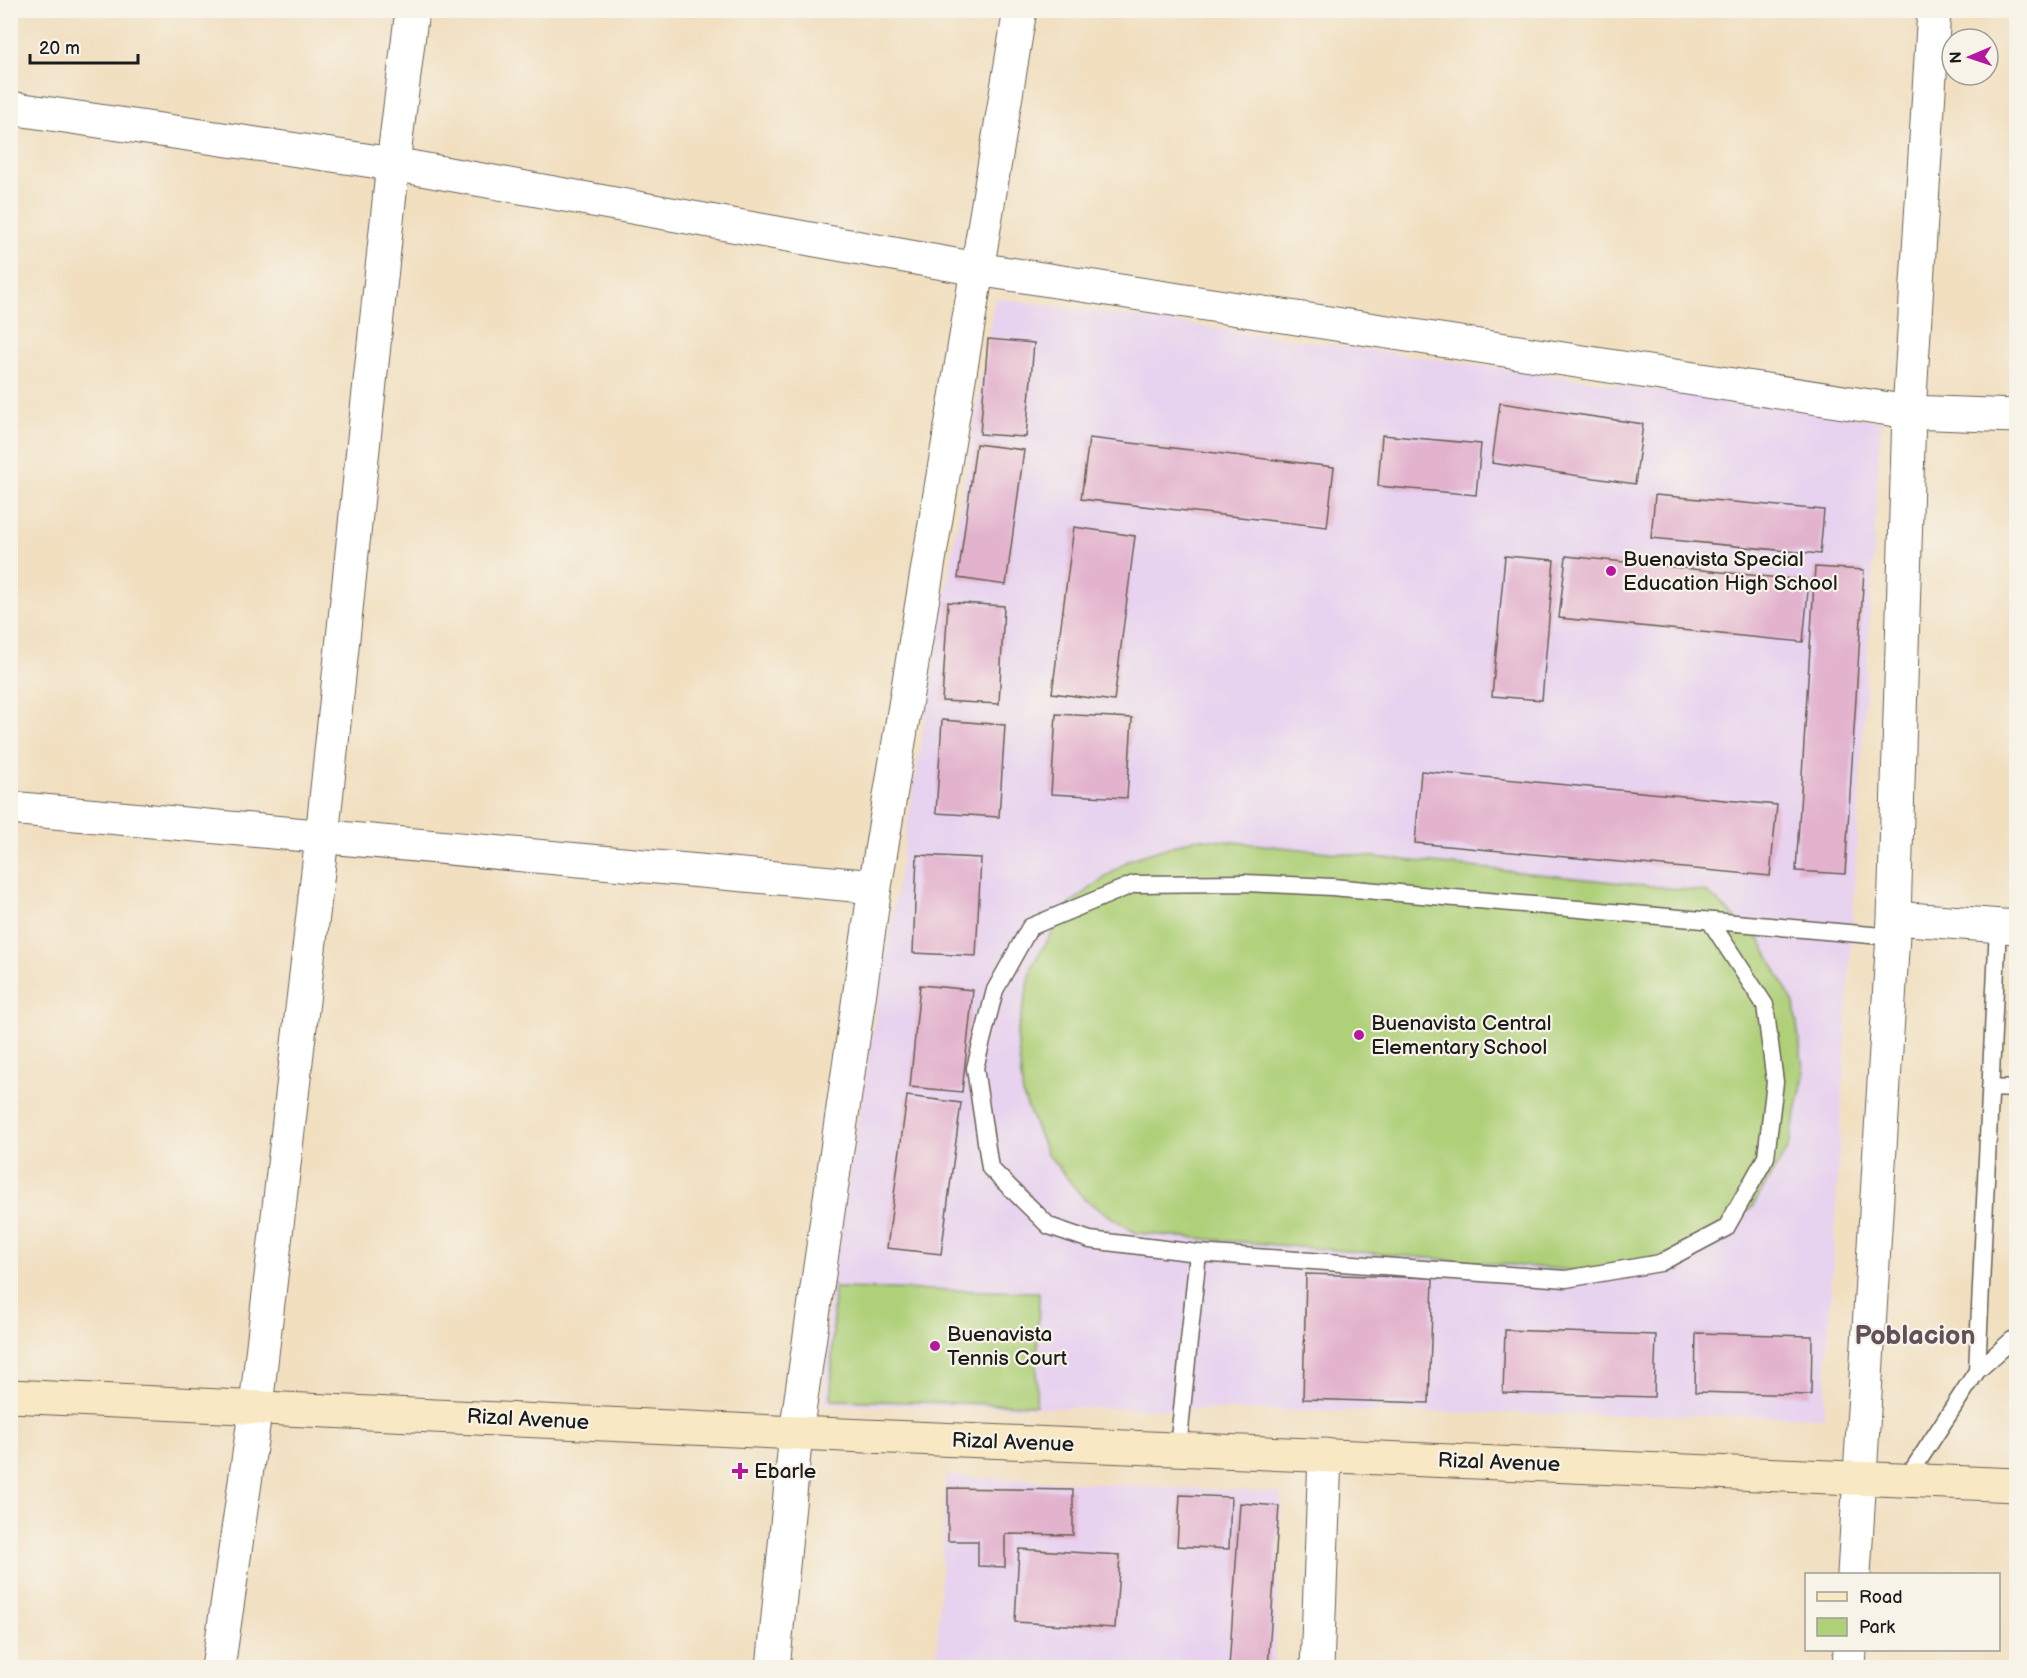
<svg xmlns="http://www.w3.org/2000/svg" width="2027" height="1678" font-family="'Balsamiq Sans',sans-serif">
	<rect width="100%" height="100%" fill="#f7f3e8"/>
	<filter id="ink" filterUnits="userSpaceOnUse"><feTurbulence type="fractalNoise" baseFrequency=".0167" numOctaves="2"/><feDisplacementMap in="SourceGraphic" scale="12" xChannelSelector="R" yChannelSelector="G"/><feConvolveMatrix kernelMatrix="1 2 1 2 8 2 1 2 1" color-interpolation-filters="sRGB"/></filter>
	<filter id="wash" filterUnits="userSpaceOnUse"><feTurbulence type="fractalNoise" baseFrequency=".008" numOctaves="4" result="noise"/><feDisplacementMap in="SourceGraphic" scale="24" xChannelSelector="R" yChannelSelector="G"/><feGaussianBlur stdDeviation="1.35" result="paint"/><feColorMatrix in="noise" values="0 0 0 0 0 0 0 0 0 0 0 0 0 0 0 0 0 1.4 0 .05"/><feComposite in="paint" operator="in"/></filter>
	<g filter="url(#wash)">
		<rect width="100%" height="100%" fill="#f1dfc0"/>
		<path fill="#e7d2ef" d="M 995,298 L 1881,421 L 1824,1417 L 824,1405 L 829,1294 Z
			M 946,1476 L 1282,1493 L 1274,1667 L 936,1668 Z"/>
		<path fill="#afd079" stroke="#66764a" stroke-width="1.5" d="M 1197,838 L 1707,892 L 1760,940 L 1794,1004 L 1804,1075 L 1789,1146 L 1752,1207 L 1696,1252 L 1628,1275 L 1136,1233 L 1085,1200 L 1046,1152 L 1023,1096 L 1017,1034 L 1033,964 L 1071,903 L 1129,860 Z
			M 834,1288 L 1039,1292 L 1036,1405 L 831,1400 Z"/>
		<g id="blocks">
			<path fill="#e3b3ce" d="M 988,339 L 1034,343 L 1026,437 L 980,434 Z
				M 1500,403 L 1643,424 L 1635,484 L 1492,463 Z
				M 1382,435 L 1481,444 L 1476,495 L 1378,486 Z
				M 1089,438 L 1334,467 L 1327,527 L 1081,499 Z
				M 976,444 L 1024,450 L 1006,585 L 958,578 Z
				M 1655,495 L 1824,510 L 1820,554 L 1651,538 Z
				M 1074,527 L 1135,536 L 1114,701 L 1052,693 Z
				M 1505,556 L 1554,560 L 1542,700 L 1492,696 Z
				M 1566,556 L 1809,581 L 1803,642 L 1559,618 Z
				M 1815,567 L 1864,570 L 1845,874 L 1796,871 Z
				M 948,602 L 1004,606 L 999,704 L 942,701 Z
				M 1056,714 L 1132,718 L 1127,798 L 1051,794 Z
				M 942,720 L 1005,725 L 999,817 L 936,813 Z
				M 1421,771 L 1777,805 L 1770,876 L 1415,843 Z
				M 917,855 L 981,858 L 976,956 L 913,953 Z
				M 920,985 L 973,990 L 962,1092 L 910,1087 Z
				M 907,1096 L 961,1103 L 941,1254 L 887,1248 Z
				M 1306,1274 L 1433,1278 L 1429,1403 L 1303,1399 Z
				M 1505,1330 L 1656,1335 L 1654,1397 L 1503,1393 Z
				M 1696,1333 L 1812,1336 L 1811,1395 L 1695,1392 Z
				M 948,1488 L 1073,1490 L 1073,1535 L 1005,1534 L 1005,1567 L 978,1566 L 978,1541 L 948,1541 Z
				M 1180,1495 L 1231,1497 L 1229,1549 L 1177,1546 Z
				M 1240,1503 L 1279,1506 L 1268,1668 L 1229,1668 Z
				M 1019,1549 L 1120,1555 L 1115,1628 L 1015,1622 Z"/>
		</g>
	</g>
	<g filter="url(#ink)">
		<use href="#blocks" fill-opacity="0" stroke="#676055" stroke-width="1.5"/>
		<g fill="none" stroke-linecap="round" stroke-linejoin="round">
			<defs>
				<path id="lane" d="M 1710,921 L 1765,1005 L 1775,1082 L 1766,1157 L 1726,1228 L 1660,1263 L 1566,1279 L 1198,1253 L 1090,1240 L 1049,1226 L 990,1168 L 975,1068 L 995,990 L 1030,927 L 1134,884 L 1245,883 L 1332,887 L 1893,937
					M 1990,1088 L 2016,1089
					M 1977,1371 L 1998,926
					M 1178,1449 L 1198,1253
					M 1906,1480 L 1977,1371 L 2012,1340 L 2016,1340"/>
				<path id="street" d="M 10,108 L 393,164 L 977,269 L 1909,412 L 2016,416
					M 10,808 L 875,887
					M 1894,918 L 2016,927
					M 1854,1574 L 1894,918 L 1909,412 L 1934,10
					M 218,1668 L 256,1406 L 322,837 L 393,164 L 412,10
					M 773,1668 L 796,1433 L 875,887 L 1020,10
					M 1317,1668 L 1325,1455
					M 1849,1668 L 1850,1650"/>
				<path id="secondary" d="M 10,1396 L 796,1433 L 2016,1485"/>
			</defs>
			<use href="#lane" stroke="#676055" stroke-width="19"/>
			<use href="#street" stroke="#676055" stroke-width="35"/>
			<use href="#secondary" stroke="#676055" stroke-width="35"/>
			<use href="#lane" stroke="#fff" stroke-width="16"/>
			<use href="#street" stroke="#fff" stroke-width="33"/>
			<use href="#secondary" stroke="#f8e8c3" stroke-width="33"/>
		</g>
	</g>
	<g fill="#b5179e" stroke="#f7f3e8" stroke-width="2">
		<circle cx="1611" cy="571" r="6"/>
		<circle cx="1359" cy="1035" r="6"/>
		<circle cx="935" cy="1346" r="6"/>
		<path d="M737 1462h6v6h6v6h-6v6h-6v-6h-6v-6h6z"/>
	</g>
	<g text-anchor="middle" stroke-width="4.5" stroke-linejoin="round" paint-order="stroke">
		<g font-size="21" fill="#1c1c1c" stroke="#f7f3e8" text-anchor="start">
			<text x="1623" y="566">Buenavista Special<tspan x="1623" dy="24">Education High School</tspan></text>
			<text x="1371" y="1030">Buenavista Central<tspan x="1371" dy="24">Elementary School</tspan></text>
			<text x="947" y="1341">Buenavista<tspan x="947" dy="24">Tennis Court</tspan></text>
			<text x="754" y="1478">Ebarle</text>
		</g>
		<g font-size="21" fill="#1c1c1c" stroke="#f7f3e8">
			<text transform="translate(528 1419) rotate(3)" y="7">Rizal Avenue</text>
			<text transform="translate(1013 1442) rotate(2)" y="7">Rizal Avenue</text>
			<text transform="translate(1499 1462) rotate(2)" y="7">Rizal Avenue</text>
		</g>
		<g font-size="27" font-weight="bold" fill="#62515a" stroke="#f7f3e8">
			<text x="1915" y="1344">Poblacion</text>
		</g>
	</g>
	<rect width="2027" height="1678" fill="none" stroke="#f7f3e8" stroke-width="36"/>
	<rect x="1805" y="1573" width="195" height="78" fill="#f7f3e8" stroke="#9f9d96" stroke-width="1.5"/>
	<rect x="1817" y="1592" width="30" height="9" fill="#f8e8c3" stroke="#9f9d96" stroke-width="1.5"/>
	<text x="1859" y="1603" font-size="18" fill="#1c1c1c">Road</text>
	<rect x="1817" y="1618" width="30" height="18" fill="#afd079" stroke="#9f9d96" stroke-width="1.5"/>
	<text x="1859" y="1633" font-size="18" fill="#1c1c1c">Park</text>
	<g transform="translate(1970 57) rotate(268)"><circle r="28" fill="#f7f3e8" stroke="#9f9d96" stroke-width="1.5"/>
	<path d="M0-4.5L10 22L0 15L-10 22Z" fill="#b5179e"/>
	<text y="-9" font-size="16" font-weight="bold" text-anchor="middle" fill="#1c1c1c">N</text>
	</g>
	<path d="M30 54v9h108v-9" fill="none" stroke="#1c1c1c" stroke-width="3"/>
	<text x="39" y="54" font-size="18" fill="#1c1c1c" stroke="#f7f3e8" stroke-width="4.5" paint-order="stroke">20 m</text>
</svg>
